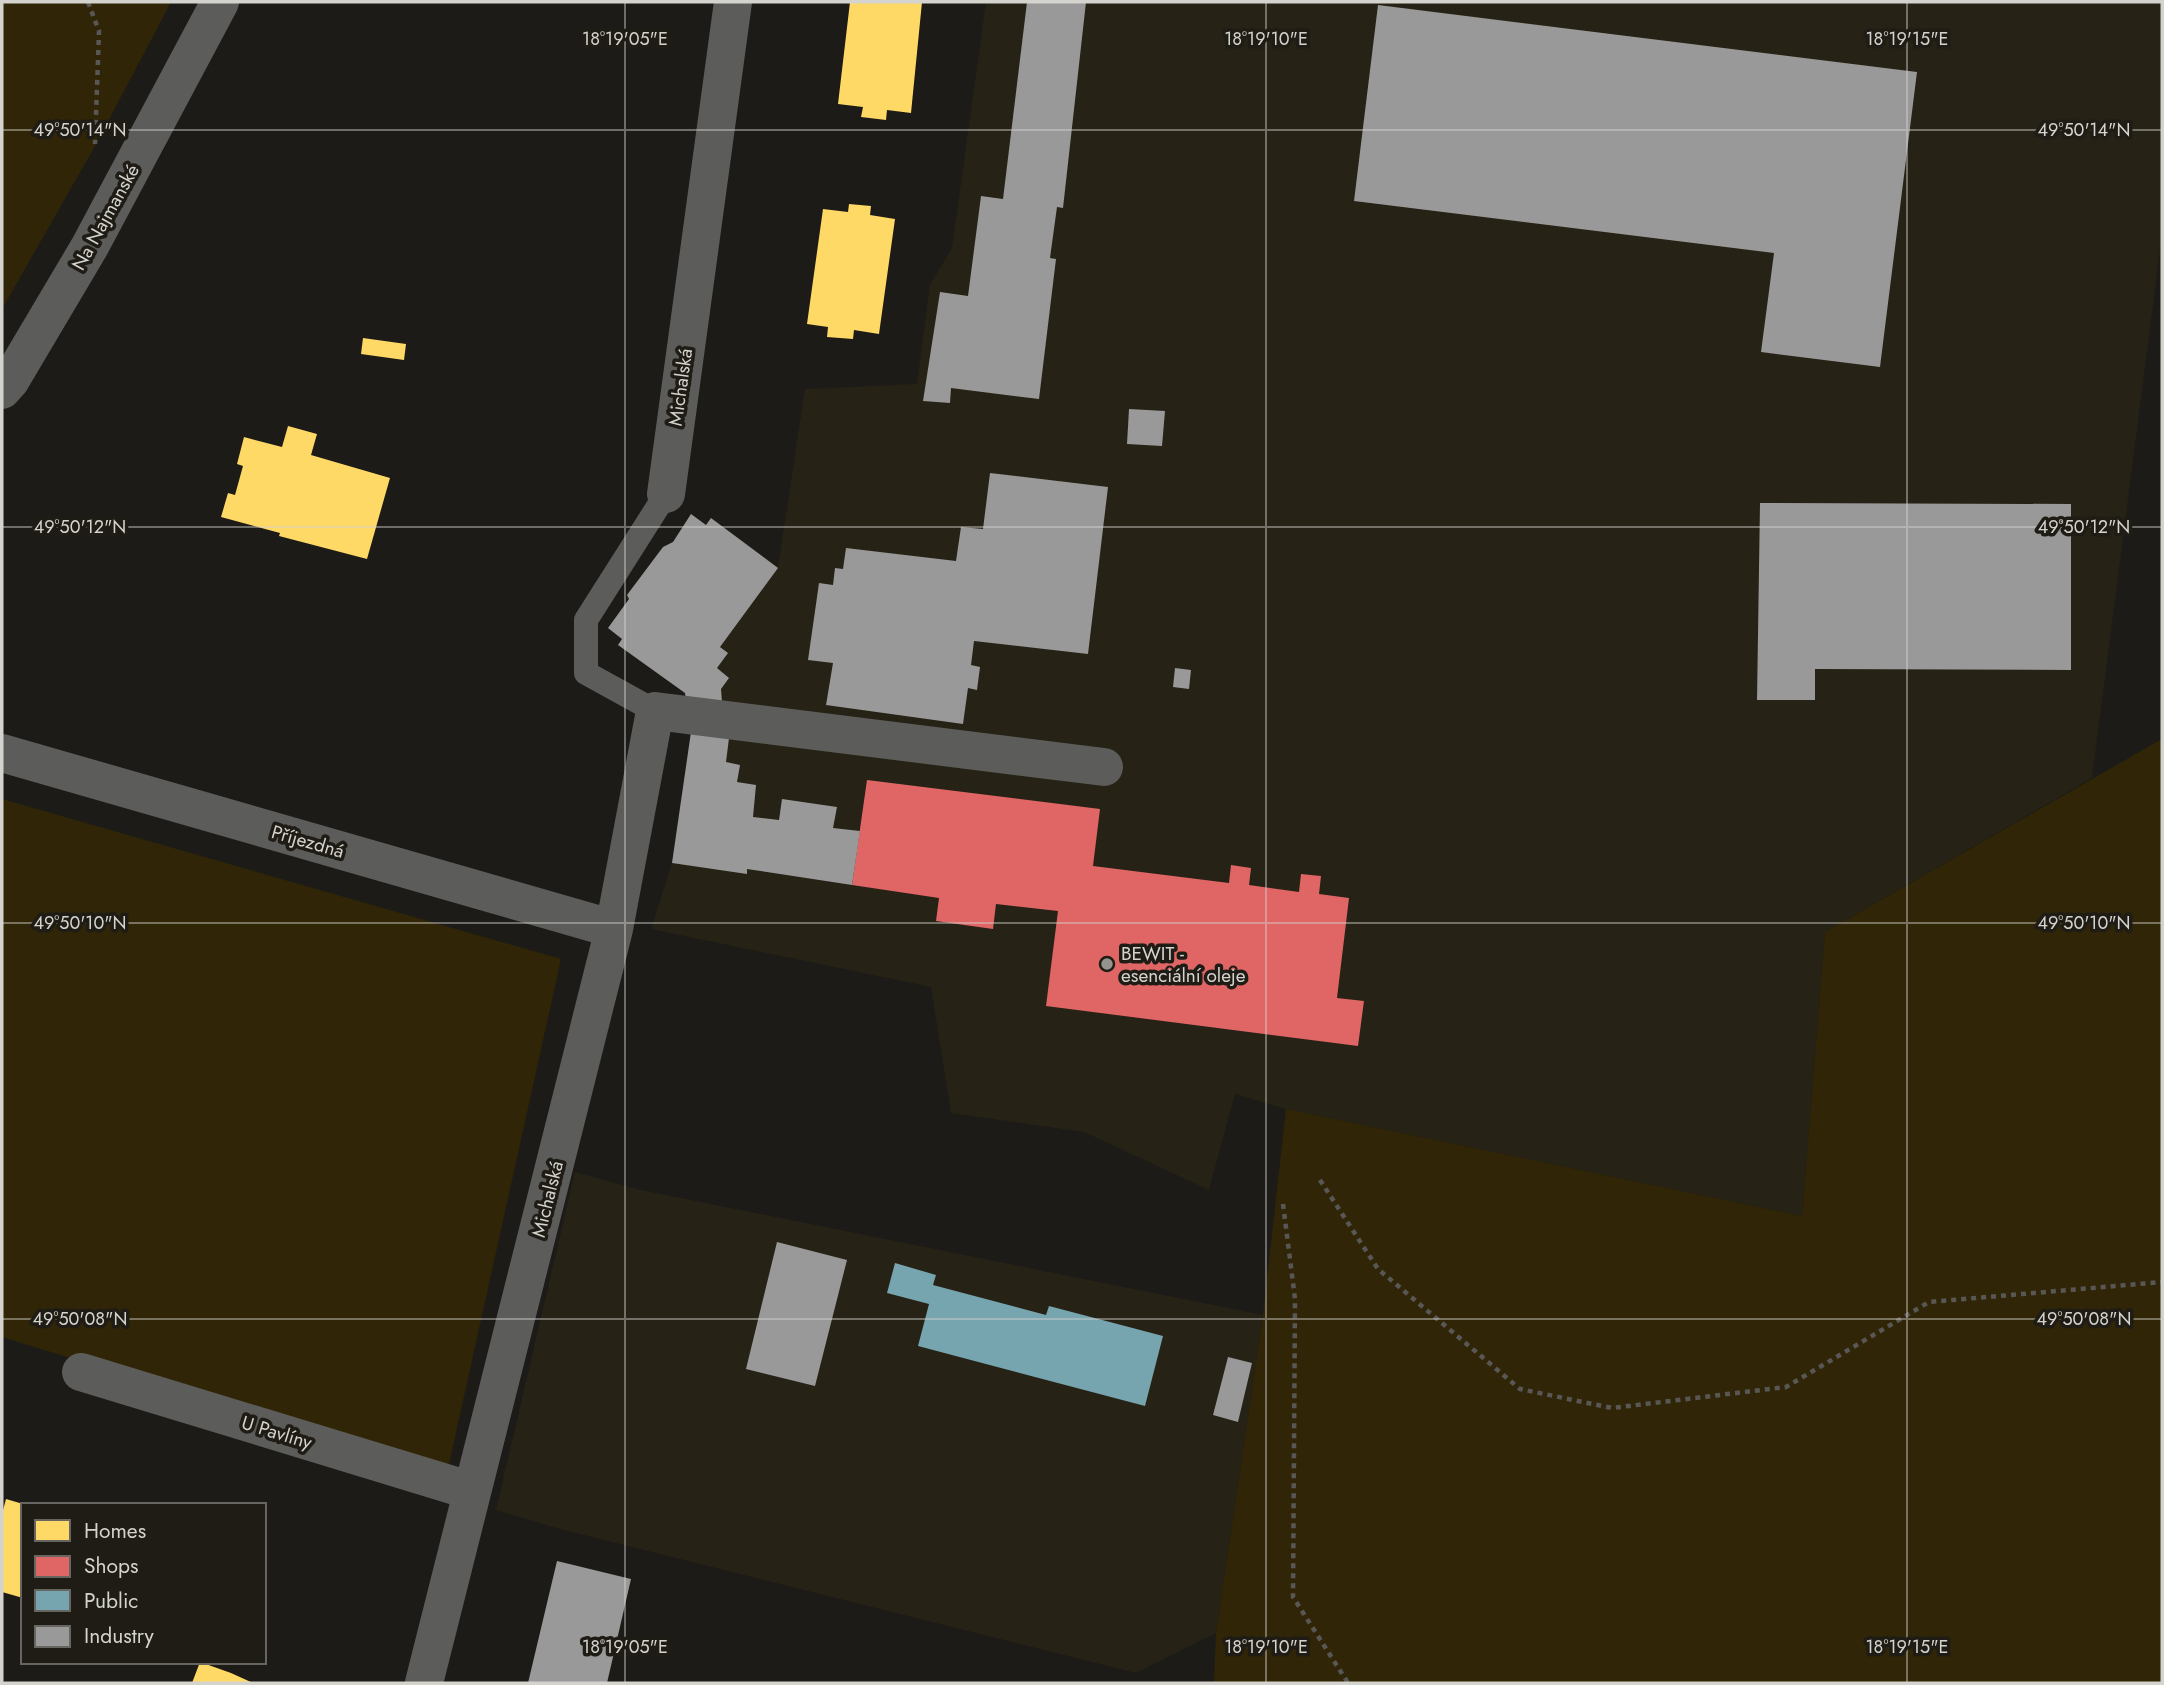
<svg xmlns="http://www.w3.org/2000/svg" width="2164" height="1685" font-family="Jost,sans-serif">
	<rect width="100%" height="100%" fill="#1d1b17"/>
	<path fill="#262215" d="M 986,2 L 2162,2 L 2162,235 L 2092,778 L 1825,932 L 1802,1216 L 1286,1109 L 1235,1094 L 1209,1190 L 1084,1132 L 951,1113 L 931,987 L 651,929 L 672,863 L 691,732 L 685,693 L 618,645 L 622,639 L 608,628 L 629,599 L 627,595 L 663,547 L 673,542 L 691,514 L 706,525 L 711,518 L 778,567 L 805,389 L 917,384 L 930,285 L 952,248 Z
		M 575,1172 L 636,1189 L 1263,1315 L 1216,1633 L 1136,1673 L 560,1529 L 496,1510 Z"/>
	<path fill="#302607" d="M 2,2 L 171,2 L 95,146 L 2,309 Z
		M 2162,739 L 2162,1683 L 1214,1683 L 1216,1633 L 1263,1315 L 1286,1109 L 1802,1216 L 1825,932 Z
		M 2,799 L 561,959 L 447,1473 L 2,1337 Z"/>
	<path fill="#ffd966" d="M 850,2 L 922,2 L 911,113 L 887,110 L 886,120 L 861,117 L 863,107 L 838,104 Z
		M 849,204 L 871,206 L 870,215 L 895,219 L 879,334 L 854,330 L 853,339 L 827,337 L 828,327 L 807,324 L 823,209 L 848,212 Z
		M 363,338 L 406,344 L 404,360 L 361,354 Z
		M 288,426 L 317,434 L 311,455 L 390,478 L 367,559 L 279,536 L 280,533 L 221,517 L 228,493 L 235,495 L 243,466 L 237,464 L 244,437 L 282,447 Z
		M 6,1499 L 23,1504 L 23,1598 L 2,1592 L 2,1514 Z
		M 200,1662 L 231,1673 L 253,1683 L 192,1683 Z"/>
	<path fill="#e06666" d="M 867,780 L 1100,809 L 1093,866 L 1229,883 L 1231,865 L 1251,868 L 1249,885 L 1299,892 L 1301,874 L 1321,876 L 1319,894 L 1349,898 L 1337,998 L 1364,1001 L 1358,1046 L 1046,1006 L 1058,911 L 996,904 L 993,929 L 936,921 L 939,898 L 852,885 Z"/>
	<path fill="#76a5af" d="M 895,1263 L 936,1275 L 933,1285 L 1046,1315 L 1049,1306 L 1163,1336 L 1145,1406 L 918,1346 L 929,1304 L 887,1293 Z"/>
	<path fill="#999" d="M 1027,2 L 1086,2 L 1063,208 L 1057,207 L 1050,258 L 1056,259 L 1039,399 L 951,388 L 950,403 L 923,401 L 940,292 L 968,296 L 981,196 L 1003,199 Z
		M 1378,5 L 1917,72 L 1880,367 L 1761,352 L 1774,253 L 1354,201 Z
		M 1129,409 L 1165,411 L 1162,446 L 1127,444 Z
		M 990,473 L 1108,487 L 1088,654 L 974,641 L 971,665 L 980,667 L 977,690 L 968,688 L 963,724 L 826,705 L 833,663 L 808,660 L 819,583 L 833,585 L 835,568 L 843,569 L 846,548 L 956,561 L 961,527 L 983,529 Z
		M 1760,503 L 2071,504 L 2071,670 L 1815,669 L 1815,700 L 1757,700 Z
		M 691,514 L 706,525 L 711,518 L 778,568 L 720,647 L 728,653 L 717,668 L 729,678 L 721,689 L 722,702 L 687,706 L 685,693 L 618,645 L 622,639 L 608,628 L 629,599 L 627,595 L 663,547 L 673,542 Z
		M 1175,668 L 1191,670 L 1189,689 L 1173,687 Z
		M 691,732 L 729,738 L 726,762 L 740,765 L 737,782 L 756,785 L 753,817 L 779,820 L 782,799 L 837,807 L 833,828 L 860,831 L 852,885 L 747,869 L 747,874 L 672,863 Z
		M 777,1242 L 847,1260 L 815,1386 L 746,1369 Z
		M 1228,1357 L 1252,1363 L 1238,1422 L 1213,1415 Z
		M 557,1561 L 631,1579 L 607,1683 L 528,1683 Z"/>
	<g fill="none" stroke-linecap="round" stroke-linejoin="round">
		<path stroke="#595756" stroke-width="4.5" stroke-dasharray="5 5" stroke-linecap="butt" d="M 88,2 L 99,31 L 95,144
			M 1320,1180 L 1378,1269 L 1520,1389 L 1612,1408 L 1786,1387 L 1929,1302 L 2162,1282
			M 1283,1204 L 1295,1299 L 1293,1597 L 1348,1683"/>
		<path stroke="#5c5c5a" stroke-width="24" d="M 655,711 L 586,673 L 586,620 L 666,494"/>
		<path stroke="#5c5c5a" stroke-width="38" d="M 2,390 L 10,381 L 90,246 L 220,2
			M 666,494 L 733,2
			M 2,753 L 614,929
			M 81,1372 L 472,1491
			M 424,1683 L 614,929 L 655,711 L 1104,767"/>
	</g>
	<path fill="none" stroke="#d4d3ce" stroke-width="2" stroke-opacity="0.45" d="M 625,2 L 625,1683M 1266,2 L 1266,1683M 1907,2 L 1907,1683M 2,130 L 2162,130M 2,527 L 2162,527M 2,923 L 2162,923M 2,1319 L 2162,1319"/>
	<circle fill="#94938e" stroke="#1f1c15" stroke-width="2.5" cx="1107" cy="964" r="7"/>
	<g text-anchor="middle" stroke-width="7" stroke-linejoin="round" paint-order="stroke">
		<g font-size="19" fill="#d4d3ce" stroke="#1f1c15">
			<text transform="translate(105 217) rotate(-61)" y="7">Na Najmanské</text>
			<text transform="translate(680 387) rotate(-82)" y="7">Michalská</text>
			<text transform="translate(308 841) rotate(16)" y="7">Příjezdná</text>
			<text transform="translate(547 1199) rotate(-76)" y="7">Michalská</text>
			<text transform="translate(277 1432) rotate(17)" y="7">U Pavlíny</text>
		</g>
		<g font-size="19" fill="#d4d3ce" stroke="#1f1c15" text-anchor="start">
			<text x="1121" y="960">BEWIT -<tspan x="1121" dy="22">esenciální oleje</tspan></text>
		</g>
	</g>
	<g font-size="18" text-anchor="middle" fill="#d4d3ce" stroke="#1f1c15" stroke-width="7" stroke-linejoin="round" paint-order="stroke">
		<text x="625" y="45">18°19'05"E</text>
		<text x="1266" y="45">18°19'10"E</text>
		<text x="1907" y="45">18°19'15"E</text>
		<text x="80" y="136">49°50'14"N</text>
		<text x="2084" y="136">49°50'14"N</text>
		<text x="80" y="533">49°50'12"N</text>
		<text x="2084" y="533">49°50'12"N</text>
		<text x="80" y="929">49°50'10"N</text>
		<text x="2084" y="929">49°50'10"N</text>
		<text x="80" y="1325">49°50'08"N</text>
		<text x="2084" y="1325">49°50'08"N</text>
		<text x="625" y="1653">18°19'05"E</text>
		<text x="1266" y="1653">18°19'10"E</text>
		<text x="1907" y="1653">18°19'15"E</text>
	</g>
	<rect width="2164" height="1685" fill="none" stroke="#d4d3ce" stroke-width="7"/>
	<rect x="21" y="1503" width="245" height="161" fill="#1f1c15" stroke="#67655f" stroke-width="2"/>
	<rect x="35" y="1520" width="35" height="21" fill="#ffd966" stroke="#67655f" stroke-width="2"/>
	<text x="84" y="1538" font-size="21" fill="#d4d3ce">Homes</text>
	<rect x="35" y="1556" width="35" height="21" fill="#e06666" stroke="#67655f" stroke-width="2"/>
	<text x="84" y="1573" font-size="21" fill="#d4d3ce">Shops</text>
	<rect x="35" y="1590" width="35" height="21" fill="#76a5af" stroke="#67655f" stroke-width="2"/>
	<text x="84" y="1608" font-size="21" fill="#d4d3ce">Public</text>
	<rect x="35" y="1626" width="35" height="21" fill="#999999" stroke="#67655f" stroke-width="2"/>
	<text x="84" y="1643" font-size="21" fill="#d4d3ce">Industry</text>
</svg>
